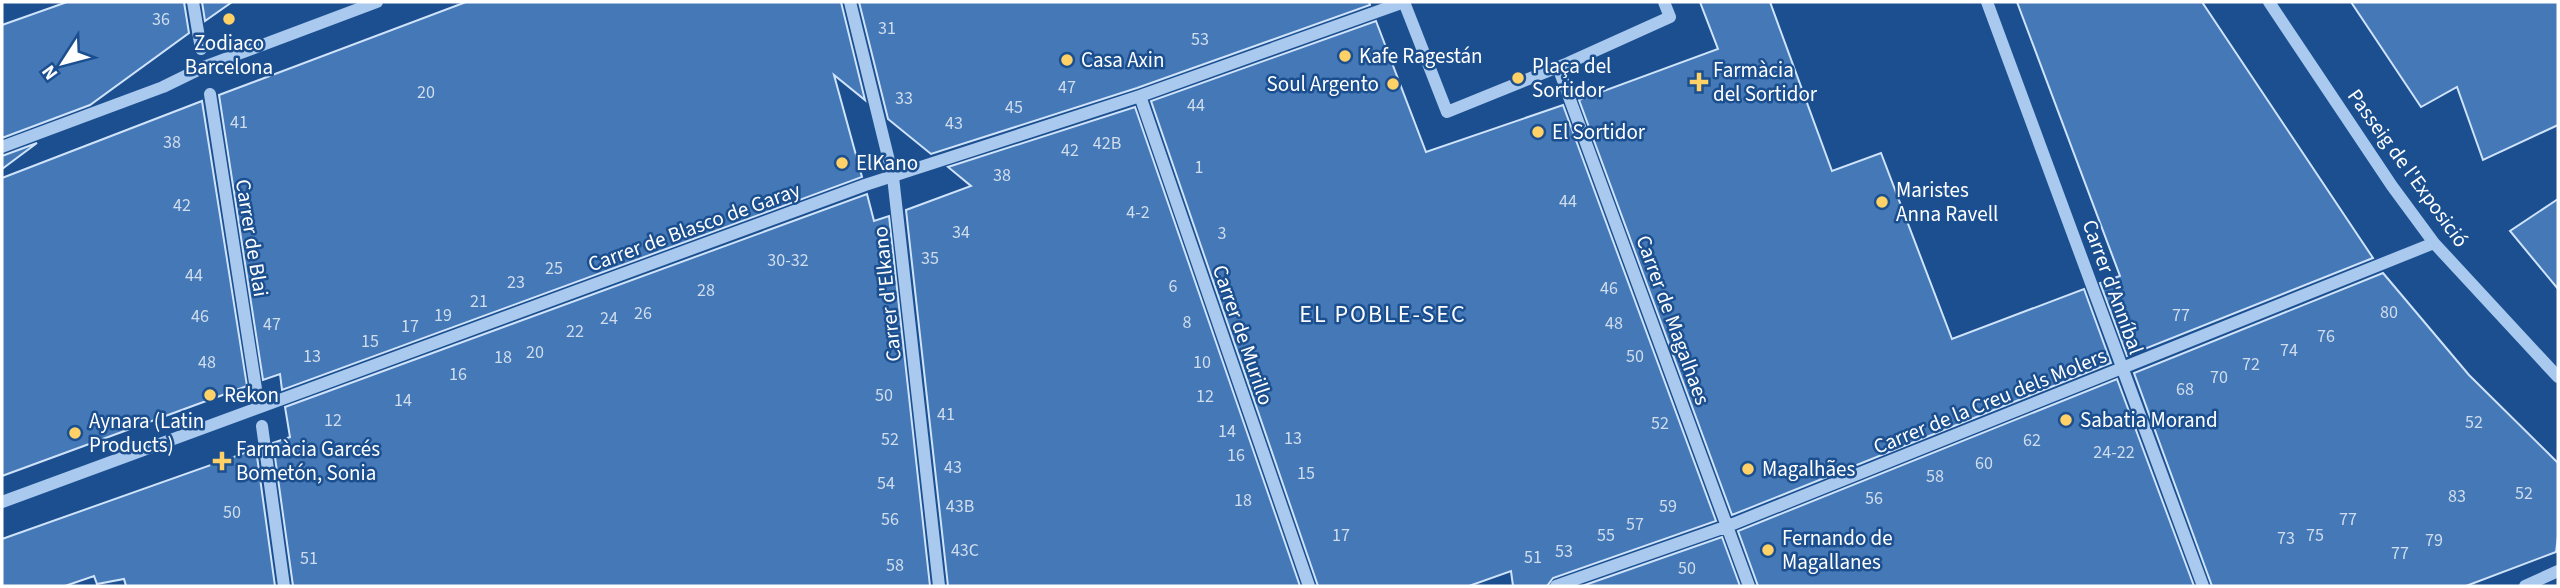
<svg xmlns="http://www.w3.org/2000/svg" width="2560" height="588" font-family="'Source Sans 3',sans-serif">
	<rect width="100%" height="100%" fill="#1b4f8f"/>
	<path fill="#4478b7" stroke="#cfe3fa" stroke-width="2" d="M 67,2 L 184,2 L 189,33 L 90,105 L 2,138 L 2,25 Z
		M 202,2 L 232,2 L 205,21 Z
		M 466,2 L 841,2 L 865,100 L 834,75 L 862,177 L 282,390 L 280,374 L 263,380 L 219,95 Z
		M 859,2 L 1369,2 L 1370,5 L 1137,88 L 931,154 L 888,119 Z
		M 1700,2 L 1770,2 L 1832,171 L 1881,153 L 1952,339 L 2084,289 L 2111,363 L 1732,515 L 1579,100 L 1718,49 Z
		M 2017,2 L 2202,2 L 2373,258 L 2127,356 L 2100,283 L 2120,276 Z
		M 2351,2 L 2558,2 L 2558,125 L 2483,160 L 2457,87 L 2421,107 Z
		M 1376,21 L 1426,152 L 1563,105 L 1716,521 L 1553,578 L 1547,586 L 1513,586 L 1511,571 L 1469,586 L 1318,586 L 1151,101 Z
		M 202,101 L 247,386 L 2,476 L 2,178 Z
		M 1135,107 L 1300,586 L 948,586 L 906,210 L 971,186 L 948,167 Z
		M 37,143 L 2,169 L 2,156 Z
		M 867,194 L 874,221 L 889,216 L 930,586 L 293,586 L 273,443 L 290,437 L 285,407 Z
		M 2558,199 L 2558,289 L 2510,231 Z
		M 2383,273 L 2469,375 L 2558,463 L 2558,536 L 2556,552 L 2466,586 L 2212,586 L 2134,373 Z
		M 2117,379 L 2194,586 L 1758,586 L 1738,531 Z
		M 256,449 L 275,586 L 126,586 L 124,579 L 97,584 L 94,576 L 65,586 L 2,586 L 2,539 Z
		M 1722,537 L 1740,586 L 1582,586 Z"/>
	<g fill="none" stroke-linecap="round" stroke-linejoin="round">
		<path stroke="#a9c9ee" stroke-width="12" d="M 193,2 L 201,49
			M 850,2 L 893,177 L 939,586
			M 1404,2 L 1447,112 L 1568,63 L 1670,17 L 1664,2
			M 1987,2 L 2203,586
			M 2269,2 L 2392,186 L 2434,243 L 2558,377
			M 1558,67 L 1749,586
			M 210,94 L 256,389
			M 1140,96 L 1309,586
			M 2,147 L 163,87 L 206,66 L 377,2
			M 262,426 L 284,586
			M 2,502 L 865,185 L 1140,96 L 1404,2
			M 1556,586 L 1728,526 L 2434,243
			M 2525,586 L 2558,571"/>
	</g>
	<g fill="#ffd166" stroke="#1b4f8f" stroke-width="2.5">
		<circle cx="229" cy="19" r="7"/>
		<circle cx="1345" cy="56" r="7"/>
		<circle cx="1067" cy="60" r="7"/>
		<circle cx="1518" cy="78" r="7"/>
		<path d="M1695.5 71.5h7v7h7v7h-7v7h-7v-7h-7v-7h7z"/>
		<circle cx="1393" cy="84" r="7"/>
		<circle cx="1538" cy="132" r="7"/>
		<circle cx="842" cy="163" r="7"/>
		<circle cx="1882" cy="202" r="7"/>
		<circle cx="210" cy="395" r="7"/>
		<circle cx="2066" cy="420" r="7"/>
		<circle cx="75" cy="433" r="7"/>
		<path d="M218.5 450.5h7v7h7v7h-7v7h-7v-7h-7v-7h7z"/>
		<circle cx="1748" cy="469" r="7"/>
		<circle cx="1768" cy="550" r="7"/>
	</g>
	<g text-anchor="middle" stroke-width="5" stroke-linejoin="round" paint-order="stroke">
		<g font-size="18" fill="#d0dded">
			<text x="161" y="25">36</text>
			<text x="887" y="34">31</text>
			<text x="1200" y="45">53</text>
			<text x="1067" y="93">47</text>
			<text x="426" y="98">20</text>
			<text x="904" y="104">33</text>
			<text x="1196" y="111">44</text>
			<text x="1014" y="113">45</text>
			<text x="239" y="128">41</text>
			<text x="954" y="129">43</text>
			<text x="172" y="148">38</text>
			<text x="1107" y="149">42B</text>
			<text x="1070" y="156">42</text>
			<text x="1199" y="173">1</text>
			<text x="1002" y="181">38</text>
			<text x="1568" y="207">44</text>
			<text x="182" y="211">42</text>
			<text x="1138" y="218">4-2</text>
			<text x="961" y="238">34</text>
			<text x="1222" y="239">3</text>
			<text x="930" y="264">35</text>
			<text x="788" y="266">30-32</text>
			<text x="554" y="274">25</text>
			<text x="194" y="281">44</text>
			<text x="516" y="288">23</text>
			<text x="1173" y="292">6</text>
			<text x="1609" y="294">46</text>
			<text x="706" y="296">28</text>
			<text x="479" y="307">21</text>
			<text x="2389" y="318">80</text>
			<text x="643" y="319">26</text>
			<text x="443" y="321">19</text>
			<text x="2181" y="321">77</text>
			<text x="200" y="322">46</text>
			<text x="609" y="324">24</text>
			<text x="1187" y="328">8</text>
			<text x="1614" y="329">48</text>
			<text x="272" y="330">47</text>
			<text x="410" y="332">17</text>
			<text x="575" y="337">22</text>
			<text x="2326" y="342">76</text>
			<text x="370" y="347">15</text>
			<text x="2289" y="356">74</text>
			<text x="535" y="358">20</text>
			<text x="312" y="362">13</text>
			<text x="1635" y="362">50</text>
			<text x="503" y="363">18</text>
			<text x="207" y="368">48</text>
			<text x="1202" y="368">10</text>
			<text x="2251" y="370">72</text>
			<text x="458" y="380">16</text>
			<text x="2219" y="383">70</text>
			<text x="2185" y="395">68</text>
			<text x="884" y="401">50</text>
			<text x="1205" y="402">12</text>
			<text x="403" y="406">14</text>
			<text x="946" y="420">41</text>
			<text x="333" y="426">12</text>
			<text x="2474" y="428">52</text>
			<text x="1660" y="429">52</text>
			<text x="1227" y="437">14</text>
			<text x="1293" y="444">13</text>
			<text x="890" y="445">52</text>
			<text x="2032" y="446">62</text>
			<text x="2114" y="458">24-22</text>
			<text x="1236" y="461">16</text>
			<text x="1984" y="469">60</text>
			<text x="953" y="473">43</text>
			<text x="1306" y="479">15</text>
			<text x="1935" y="482">58</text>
			<text x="886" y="489">54</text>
			<text x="2524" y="499">52</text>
			<text x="2457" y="502">83</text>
			<text x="1874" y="504">56</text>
			<text x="1243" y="506">18</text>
			<text x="960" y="512">43B</text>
			<text x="1668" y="512">59</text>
			<text x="232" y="518">50</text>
			<text x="890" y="525">56</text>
			<text x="2348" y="525">77</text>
			<text x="1635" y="530">57</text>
			<text x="1341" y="541">17</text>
			<text x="1606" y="541">55</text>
			<text x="2315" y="541">75</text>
			<text x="2286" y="544">73</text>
			<text x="2434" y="546">79</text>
			<text x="965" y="556">43C</text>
			<text x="1564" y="557">53</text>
			<text x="2400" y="559">77</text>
			<text x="1533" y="563">51</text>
			<text x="309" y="564">51</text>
			<text x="895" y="571">58</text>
			<text x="1687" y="574">50</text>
		</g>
		<g font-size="21" fill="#fff" stroke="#1b4f8f" text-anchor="start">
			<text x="229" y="50" text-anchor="middle">Zodiaco<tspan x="229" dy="24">Barcelona</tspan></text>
			<text x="1359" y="63">Kafe Ragestán</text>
			<text x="1081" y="67">Casa Axin</text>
			<text x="1532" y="73">Plaça del<tspan x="1532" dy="24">Sortidor</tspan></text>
			<text x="1713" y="77">Farmàcia<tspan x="1713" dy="24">del Sortidor</tspan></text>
			<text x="1379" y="91" text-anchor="end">Soul Argento</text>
			<text x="1552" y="139">El Sortidor</text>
			<text x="856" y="170">ElKano</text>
			<text x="1896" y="197">Maristes<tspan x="1896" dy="24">Anna Ravell</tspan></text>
			<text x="224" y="402">Rekon</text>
			<text x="2080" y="427">Sabatia Morand</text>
			<text x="89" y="428">Aynara (Latin<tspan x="89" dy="24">Products)</tspan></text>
			<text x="236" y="456">Farmàcia Garcés<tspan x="236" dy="24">Bometón, Sonia</tspan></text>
			<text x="1762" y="476">Magalhães</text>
			<text x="1782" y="545">Fernando de<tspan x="1782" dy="24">Magallanes</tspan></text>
		</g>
		<g font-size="21" fill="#fff" stroke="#1b4f8f">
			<text transform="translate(2408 168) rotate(54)" y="7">Passeig de l'Exposició</text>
			<text transform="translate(694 227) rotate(-20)" y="7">Carrer de Blasco de Garay</text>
			<text transform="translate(252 238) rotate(81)" y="7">Carrer de Blai</text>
			<text transform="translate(2113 287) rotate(70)" y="7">Carrer d'Anníbal</text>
			<text transform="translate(887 294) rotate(-96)" y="7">Carrer d'Elkano</text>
			<text transform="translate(1673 320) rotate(70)" y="7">Carrer de Magalhaes</text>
			<text transform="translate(1243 335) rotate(71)" y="7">Carrer de Murillo</text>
			<text transform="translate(1990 401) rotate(-22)" y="7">Carrer de la Creu dels Molers</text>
		</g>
		<g font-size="24" letter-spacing="2" fill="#fff" stroke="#1b4f8f">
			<text x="1383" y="322">EL POBLE-SEC</text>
		</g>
	</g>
	<rect width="2560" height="588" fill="none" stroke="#ffffff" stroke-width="7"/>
	<g transform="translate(63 63) rotate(234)" stroke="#1b4f8f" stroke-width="5" paint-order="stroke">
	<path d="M0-5L12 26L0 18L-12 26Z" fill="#ffffff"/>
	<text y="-10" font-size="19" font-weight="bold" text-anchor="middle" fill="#ffffff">N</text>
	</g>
</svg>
